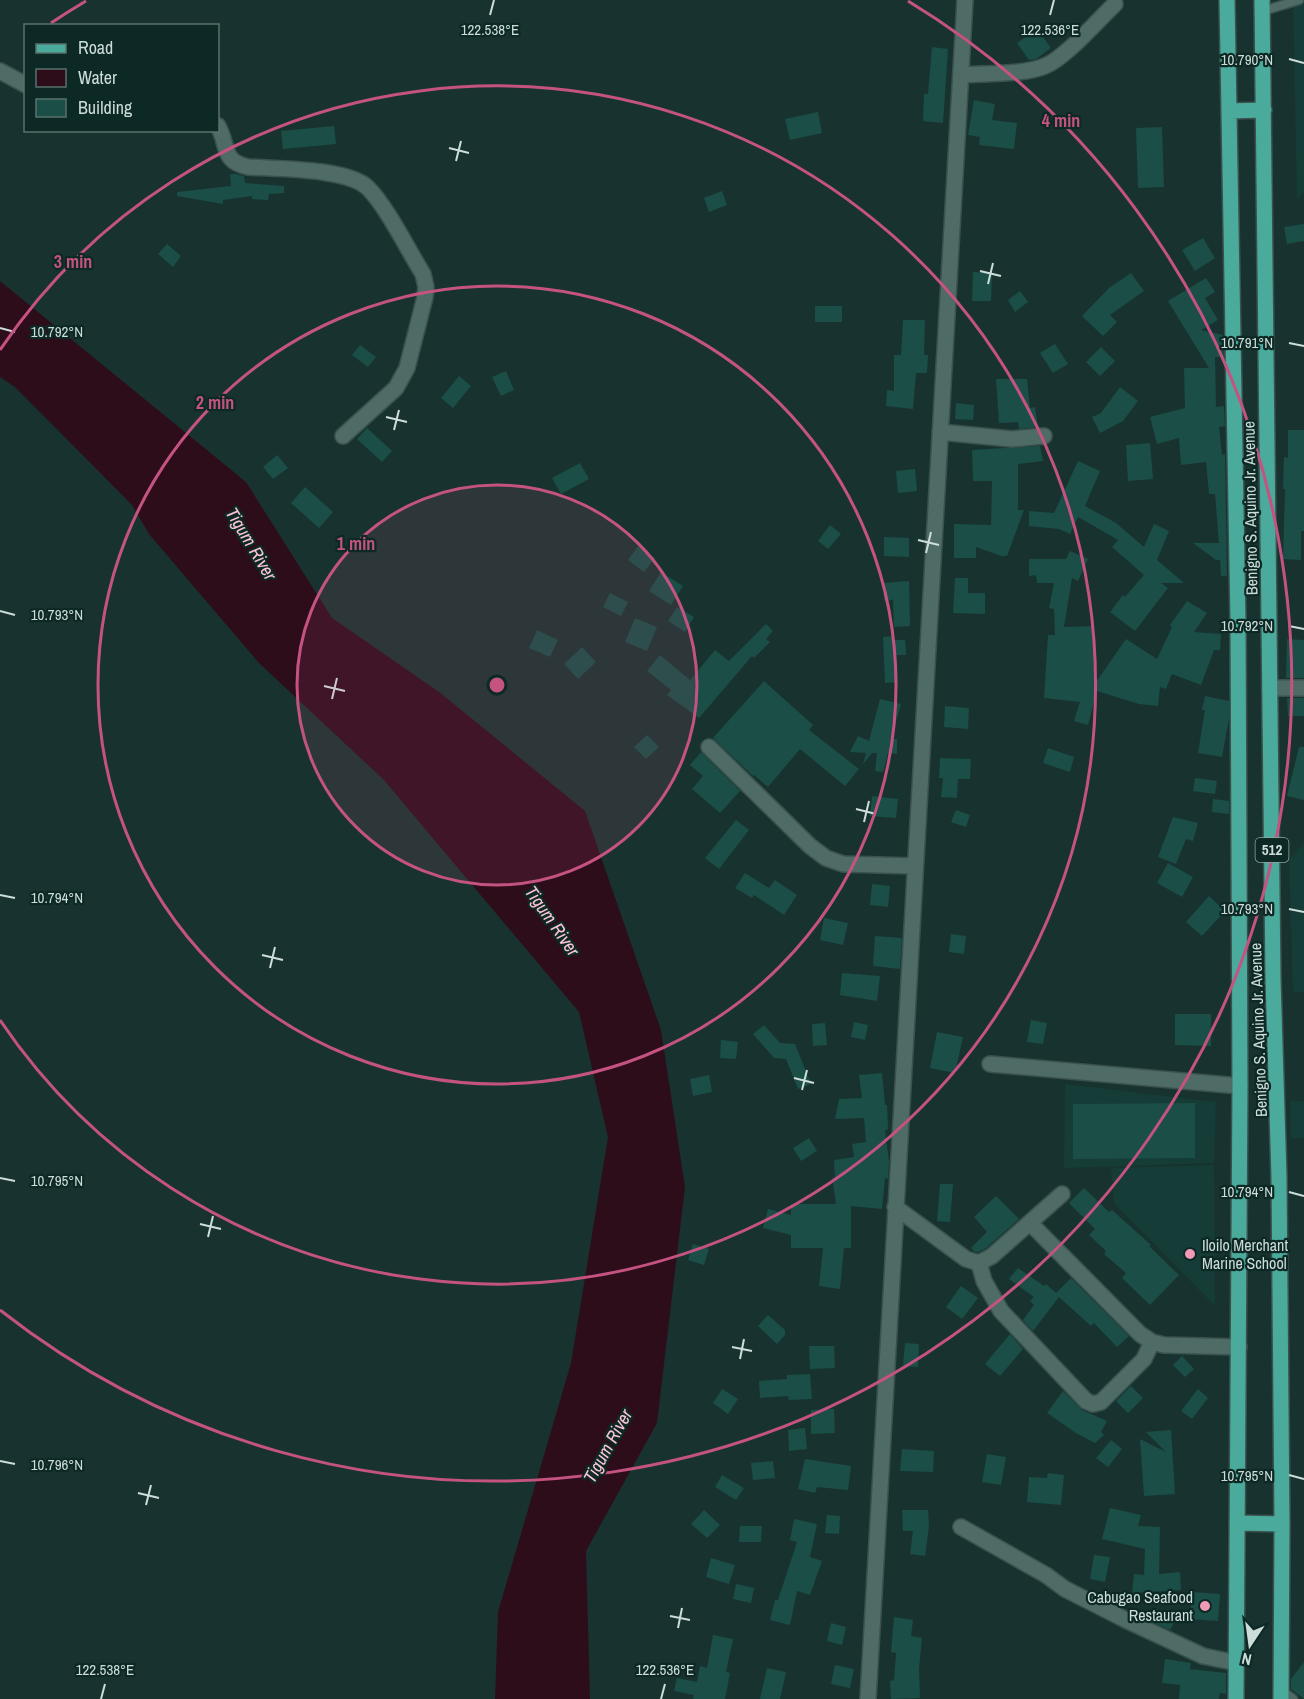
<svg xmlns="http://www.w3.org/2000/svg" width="1304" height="1699" font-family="'Archivo Narrow',sans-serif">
	<rect width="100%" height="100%" fill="#18332f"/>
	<path fill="#153c36" d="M 1293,0 L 1304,0 L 1304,192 L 1297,198 Z
		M 1304,844 L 1304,992 L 1293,992 L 1289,859 Z
		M 1065,1084 L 1216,1102 L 1214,1163 L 1064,1168 Z
		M 1290,1101 L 1304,1101 L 1304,1138 L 1291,1138 Z
		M 1214,1165 L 1215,1306 L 1114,1203 L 1111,1168 Z"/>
	<path fill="#2e0d1b" d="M 0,281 L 246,482 L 332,618 L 439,692 L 585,811 L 661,1030 L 685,1187 L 657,1423 L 586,1551 L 590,1699 L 495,1699 L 498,1612 L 571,1363 L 608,1137 L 579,1012 L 384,780 L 259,663 L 149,534 L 132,505 L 15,387 L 0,377 Z"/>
	<path fill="#1a4e46" d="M 1037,29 L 1051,48 L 1036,59 L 1029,60 L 1017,43 Z
		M 932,47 L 948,49 L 943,123 L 923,121 L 924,94 L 928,94 Z
		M 974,100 L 995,104 L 992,120 L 1017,123 L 1014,149 L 979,145 L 980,137 L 968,135 Z
		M 818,112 L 822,133 L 790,140 L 785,119 Z
		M 334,126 L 336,144 L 283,149 L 281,131 Z
		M 1162,127 L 1164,187 L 1138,188 L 1136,128 Z
		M 230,174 L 236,174 L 244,176 L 245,183 L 284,186 L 284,193 L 269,194 L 268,200 L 252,199 L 252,196 L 223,200 L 223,204 L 177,196 L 177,192 L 231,186 Z
		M 722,191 L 727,205 L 709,212 L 704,198 Z
		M 1304,224 L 1304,241 L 1287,244 L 1284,227 Z
		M 1203,238 L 1215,258 L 1195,271 L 1182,250 Z
		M 167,244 L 181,256 L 173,267 L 158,254 Z
		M 973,272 L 992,273 L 991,301 L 972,301 Z
		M 1131,273 L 1144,291 L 1110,315 L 1117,322 L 1103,336 L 1082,316 L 1109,288 Z
		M 1206,278 L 1215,292 L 1205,298 L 1218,320 L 1201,330 L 1223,335 L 1224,357 L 1215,357 L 1216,407 L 1224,406 L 1225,426 L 1219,427 L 1222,455 L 1225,454 L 1227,576 L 1221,576 L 1220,560 L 1216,560 L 1193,543 L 1219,543 L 1215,494 L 1209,494 L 1206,462 L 1181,465 L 1179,438 L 1157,444 L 1150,417 L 1185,408 L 1184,368 L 1209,368 L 1168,301 Z
		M 1020,291 L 1028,302 L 1015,312 L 1008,300 Z
		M 815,306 L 842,306 L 842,322 L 815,322 Z
		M 903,320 L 925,320 L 924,355 L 928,355 L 927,373 L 916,373 L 913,409 L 886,406 L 887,390 L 894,391 L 894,355 L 901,355 Z
		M 1055,344 L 1068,364 L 1053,373 L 1040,353 Z
		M 360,345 L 376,357 L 368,367 L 352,355 Z
		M 1101,347 L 1115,361 L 1100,376 L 1086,362 Z
		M 506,371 L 514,390 L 501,396 L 492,377 Z
		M 459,376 L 471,386 L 453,408 L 441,398 Z
		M 996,379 L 1027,379 L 1030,408 L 1035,407 L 1038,427 L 1019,429 L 1018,422 L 999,423 Z
		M 1120,387 L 1138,401 L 1123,421 L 1100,433 L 1092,417 L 1101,413 Z
		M 956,403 L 974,405 L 973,420 L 955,419 Z
		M 367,428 L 392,451 L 382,462 L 357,439 Z
		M 1288,430 L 1304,430 L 1304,531 L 1301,531 L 1301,560 L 1283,559 L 1285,489 L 1283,489 L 1284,457 L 1288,458 Z
		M 1150,443 L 1153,479 L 1128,481 L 1126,445 Z
		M 1040,446 L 1043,461 L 1018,464 L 1018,510 L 1024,510 L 1007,556 L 1001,556 L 976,547 L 976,558 L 954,558 L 954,524 L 991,525 L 992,481 L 973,481 L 972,450 Z
		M 277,455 L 288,468 L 273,479 L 263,467 Z
		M 1078,461 L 1100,471 L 1085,506 L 1116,523 L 1144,547 L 1154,524 L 1169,531 L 1157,560 L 1184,583 L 1161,583 L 1168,588 L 1135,631 L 1110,612 L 1123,595 L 1125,597 L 1144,575 L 1112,547 L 1118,540 L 1078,517 L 1070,534 L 1059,529 L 1029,526 L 1029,511 L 1054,513 Z
		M 580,463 L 589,479 L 561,494 L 552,478 Z
		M 915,469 L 917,491 L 898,493 L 896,471 Z
		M 305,487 L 333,512 L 319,528 L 291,503 Z
		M 830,525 L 841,534 L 828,549 L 818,541 Z
		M 884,537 L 909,538 L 909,557 L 884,556 Z
		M 638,546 L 655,558 L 644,572 L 628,560 Z
		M 1070,551 L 1088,559 L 1078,581 L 1072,578 L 1064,627 L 1093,626 L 1096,682 L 1126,639 L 1157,659 L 1172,627 L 1170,625 L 1187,601 L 1207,613 L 1194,632 L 1221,634 L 1220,650 L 1214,650 L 1201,685 L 1172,674 L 1166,689 L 1160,687 L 1158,706 L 1139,704 L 1097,691 L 1088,725 L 1074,721 L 1080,702 L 1044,698 L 1048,635 L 1055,635 L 1054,609 L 1049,608 L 1054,583 L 1037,583 L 1036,575 L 1029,576 L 1029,559 L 1066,559 Z
		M 661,572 L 683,586 L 671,605 L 649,591 Z
		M 955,578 L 968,578 L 968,593 L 985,593 L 985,614 L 953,613 Z
		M 909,581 L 910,626 L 894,627 L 893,600 L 884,601 L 883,583 Z
		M 610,593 L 628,602 L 621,616 L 603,607 Z
		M 677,607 L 694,617 L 685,632 L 668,621 Z
		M 635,618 L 657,627 L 647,651 L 625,642 Z
		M 766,624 L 773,631 L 766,639 L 770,642 L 754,658 L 752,656 L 699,718 L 667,695 L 671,690 L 647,671 L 660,655 L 690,680 L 715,650 L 729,661 Z
		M 537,630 L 558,640 L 550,657 L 529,648 Z
		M 894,636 L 894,640 L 905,640 L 906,655 L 896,655 L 898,682 L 885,683 L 883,637 Z
		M 1287,639 L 1304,640 L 1304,678 L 1286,678 Z
		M 582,647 L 596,662 L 578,679 L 564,664 Z
		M 764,681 L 813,725 L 809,730 L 859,769 L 845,786 L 800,749 L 768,787 L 754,775 L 753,776 L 713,738 Z
		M 1205,696 L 1229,701 L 1229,718 L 1222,757 L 1198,753 L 1205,710 L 1202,710 Z
		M 1287,698 L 1304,698 L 1304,716 L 1288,716 Z
		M 880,699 L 901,704 L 891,739 L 897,739 L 897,754 L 888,753 L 883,772 L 875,771 L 877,753 L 872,753 L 863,764 L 866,753 L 850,752 L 858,736 L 869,741 Z
		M 945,706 L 969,708 L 968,729 L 944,727 Z
		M 647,735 L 659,747 L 646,759 L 634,747 Z
		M 1299,747 L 1304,747 L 1304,800 L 1287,796 Z
		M 1048,748 L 1074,757 L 1070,772 L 1043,763 Z
		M 701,752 L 740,791 L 720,813 L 692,789 L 703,776 L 690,765 Z
		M 940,758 L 971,759 L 970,779 L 958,779 L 957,798 L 941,797 L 943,778 L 939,778 Z
		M 1195,778 L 1217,781 L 1215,794 L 1193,791 Z
		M 872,796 L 898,799 L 896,818 L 870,816 Z
		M 1213,799 L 1229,801 L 1229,814 L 1212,812 Z
		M 956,810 L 970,815 L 966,827 L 951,822 Z
		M 1173,817 L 1198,823 L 1193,841 L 1186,839 L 1176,864 L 1158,857 Z
		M 736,820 L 749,830 L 719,869 L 705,858 Z
		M 1168,863 L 1193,877 L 1182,897 L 1157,883 Z
		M 745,873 L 769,888 L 775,880 L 797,895 L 784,915 L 754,895 L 752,898 L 735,888 Z
		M 872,884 L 890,886 L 888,907 L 870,905 Z
		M 1209,896 L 1225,911 L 1202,936 L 1186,922 Z
		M 824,918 L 848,923 L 843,945 L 820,940 Z
		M 951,934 L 966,936 L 964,954 L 949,952 Z
		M 875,936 L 902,938 L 900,969 L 873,966 Z
		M 842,973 L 880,976 L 877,1001 L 840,995 Z
		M 1175,1014 L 1211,1014 L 1211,1046 L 1175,1045 Z
		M 1031,1020 L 1047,1023 L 1043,1044 L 1027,1042 Z
		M 854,1022 L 868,1025 L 865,1040 L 851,1037 Z
		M 825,1023 L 827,1045 L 813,1046 L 812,1024 Z
		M 764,1025 L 780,1043 L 795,1044 L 811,1084 L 798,1089 L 786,1059 L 774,1058 L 753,1034 Z
		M 937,1032 L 963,1037 L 955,1073 L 930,1068 Z
		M 721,1040 L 738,1042 L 736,1059 L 720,1058 Z
		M 882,1073 L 885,1105 L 887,1105 L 888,1129 L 885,1130 L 889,1161 L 888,1179 L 885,1178 L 882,1209 L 851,1206 L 851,1248 L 844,1248 L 840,1289 L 819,1286 L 823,1248 L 791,1248 L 791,1235 L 763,1228 L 768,1209 L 791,1215 L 791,1204 L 836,1204 L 832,1176 L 835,1181 L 834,1160 L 854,1157 L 852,1144 L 866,1142 L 864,1118 L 835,1119 L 839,1099 L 862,1098 L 859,1075 Z
		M 709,1075 L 712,1092 L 693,1096 L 690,1079 Z
		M 1195,1103 L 1195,1158 L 1073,1159 L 1073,1104 Z
		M 809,1138 L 817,1151 L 801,1161 L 793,1148 Z
		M 940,1184 L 953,1184 L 950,1222 L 937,1221 Z
		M 1084,1188 L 1109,1212 L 1112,1210 L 1151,1245 L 1149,1246 L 1179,1275 L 1150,1305 L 1122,1278 L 1126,1273 L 1104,1254 L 1106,1251 L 1089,1235 L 1095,1229 L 1069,1203 Z
		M 996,1196 L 1019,1219 L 986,1248 L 978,1252 L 975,1252 L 971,1248 L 987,1232 L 974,1217 Z
		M 693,1244 L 709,1249 L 704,1265 L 688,1260 Z
		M 1018,1268 L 1044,1286 L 1046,1284 L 1056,1293 L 1071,1278 L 1129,1336 L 1117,1347 L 1094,1323 L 1091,1326 L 1059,1297 L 1033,1331 L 1023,1320 L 1034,1305 L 1030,1301 L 1034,1297 L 1009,1279 Z
		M 961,1286 L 978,1298 L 962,1319 L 946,1307 Z
		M 768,1315 L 785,1330 L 785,1335 L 777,1344 L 758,1326 Z
		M 1010,1334 L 1023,1349 L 1000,1376 L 985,1364 Z
		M 905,1343 L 919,1344 L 918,1367 L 903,1366 Z
		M 809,1346 L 834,1346 L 835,1368 L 810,1369 Z
		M 1182,1356 L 1194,1369 L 1185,1377 L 1173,1365 Z
		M 810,1374 L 812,1399 L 789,1400 L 788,1396 L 760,1398 L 759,1381 L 787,1379 L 787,1375 Z
		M 1131,1386 L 1143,1398 L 1128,1413 L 1116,1401 Z
		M 722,1389 L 738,1399 L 728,1414 L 713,1403 Z
		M 1198,1389 L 1208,1398 L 1192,1419 L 1181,1411 Z
		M 1063,1391 L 1082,1410 L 1107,1421 L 1101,1432 L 1104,1435 L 1095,1443 L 1076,1433 L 1047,1413 Z
		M 834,1409 L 835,1433 L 811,1434 L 811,1410 Z
		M 805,1428 L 807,1449 L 789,1451 L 788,1430 Z
		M 1171,1430 L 1175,1494 L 1144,1496 L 1140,1439 L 1166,1452 L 1146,1432 Z
		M 1111,1440 L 1122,1449 L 1108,1467 L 1096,1458 Z
		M 902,1449 L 934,1451 L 933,1472 L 900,1471 Z
		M 987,1454 L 1006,1457 L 1001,1485 L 982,1482 Z
		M 805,1459 L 851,1466 L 848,1490 L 817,1487 L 815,1493 L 798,1489 Z
		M 773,1461 L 775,1478 L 753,1480 L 751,1463 Z
		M 1048,1473 L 1064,1475 L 1061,1505 L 1027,1502 L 1029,1477 L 1047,1478 Z
		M 722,1475 L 744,1488 L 736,1500 L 715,1487 Z
		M 1110,1508 L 1141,1515 L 1138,1526 L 1160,1527 L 1159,1574 L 1180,1572 L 1181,1590 L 1132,1593 L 1134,1574 L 1144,1575 L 1145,1549 L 1102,1539 Z
		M 704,1510 L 720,1525 L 707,1538 L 691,1524 Z
		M 902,1510 L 928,1510 L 929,1526 L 925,1556 L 910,1554 L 913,1531 L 903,1531 Z
		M 827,1515 L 840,1516 L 839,1534 L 825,1533 Z
		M 794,1519 L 817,1524 L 810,1557 L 822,1561 L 810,1595 L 797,1591 L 790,1625 L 770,1620 L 775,1600 L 778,1600 L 797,1542 L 790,1540 Z
		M 740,1526 L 762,1526 L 761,1542 L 739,1542 Z
		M 1094,1555 L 1110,1557 L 1105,1582 L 1090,1579 Z
		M 711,1558 L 735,1565 L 729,1584 L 706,1577 Z
		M 736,1584 L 754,1588 L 751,1603 L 733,1599 Z
		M 1192,1592 L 1220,1594 L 1218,1621 L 1189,1619 Z
		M 1157,1609 L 1176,1619 L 1170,1630 L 1151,1621 Z
		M 894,1617 L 913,1620 L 911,1636 L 922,1638 L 919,1669 L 920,1698 L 891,1699 L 890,1681 L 894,1680 L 896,1653 L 891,1652 Z
		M 831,1623 L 846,1627 L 842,1645 L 827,1641 Z
		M 713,1635 L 733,1639 L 726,1672 L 730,1673 L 725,1699 L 693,1699 L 694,1695 L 674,1691 L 677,1678 L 697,1682 L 700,1666 L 707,1668 Z
		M 1165,1659 L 1191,1663 L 1190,1669 L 1226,1673 L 1226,1694 L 1220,1693 L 1219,1699 L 1179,1699 L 1180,1685 L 1162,1683 Z
		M 1304,1662 L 1304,1699 L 1291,1689 L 1291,1679 Z
		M 835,1665 L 854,1669 L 850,1688 L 831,1684 Z
		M 767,1668 L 786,1672 L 780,1699 L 760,1699 Z"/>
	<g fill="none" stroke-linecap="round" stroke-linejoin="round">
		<defs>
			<path id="service" d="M 1263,11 L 1299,0
				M 1281,1690 L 1293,1699"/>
			<path id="minor" d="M 0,71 L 26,85
				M 961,75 C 984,73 1024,75 1045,66 C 1065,58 1098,20 1115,4
				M 218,126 C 229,146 221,161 248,167 C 277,169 348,168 368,188 C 387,207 408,250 423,274 L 426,287 L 425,297 L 407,368 L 396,388 L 343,436
				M 940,432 L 1012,439 L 1044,436
				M 1270,688 L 1304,688
				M 709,747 L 810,846 L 826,858 L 843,864 L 915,866
				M 990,1064 L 1240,1086
				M 895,1207 L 966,1259 L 979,1263 L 992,1256 L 1062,1194
				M 1030,1223 L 1140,1334 L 1152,1342 L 1164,1345 L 1239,1347
				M 979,1263 L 984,1281 L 1001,1311 L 1086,1401 L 1093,1404 L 1101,1402 L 1144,1359 L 1152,1342
				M 961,1527 L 1046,1575 L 1065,1589 L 1126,1620 L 1203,1656 L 1237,1663
				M 868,1699 L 965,0"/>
			<path id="primary" d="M 1227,0 L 1238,621 L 1240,1086 L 1236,1699
				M 1262,0 L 1273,979 L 1279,1177 L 1282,1524 L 1281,1699
				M 1229,111 L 1264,110
				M 1237,1523 L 1282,1524"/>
		</defs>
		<use href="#service" stroke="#3a514e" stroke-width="11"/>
		<use href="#minor" stroke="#3a514e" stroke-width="18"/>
		<use href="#primary" stroke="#3a514e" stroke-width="18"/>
		<use href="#service" stroke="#4e6b65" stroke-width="8"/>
		<use href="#minor" stroke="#4e6b65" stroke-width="15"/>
		<use href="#primary" stroke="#4aaa9c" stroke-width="15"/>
	</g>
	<path fill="none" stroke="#cdddda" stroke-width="2" d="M 490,15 L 494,0M 1050,15 L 1054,0M 1289,59 L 1304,63M 449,148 L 469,153M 456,161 L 461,141M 980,271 L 1001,276M 988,284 L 993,263M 0,328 L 15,332M 1289,343 L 1304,346M 386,417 L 407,422M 394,430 L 399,410M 918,540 L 939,545M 926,553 L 931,532M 0,611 L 15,615M 1289,626 L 1304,629M 324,686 L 345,691M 332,699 L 337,678M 856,809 L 876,814M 864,822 L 869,801M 0,895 L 15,898M 1289,909 L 1304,912M 262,955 L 283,960M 270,968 L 275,947M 794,1078 L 814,1083M 802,1090 L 807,1070M 0,1178 L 15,1181M 1289,1192 L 1304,1196M 200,1224 L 221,1229M 208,1237 L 213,1216M 732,1347 L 752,1351M 740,1359 L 744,1339M 0,1461 L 15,1464M 1289,1475 L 1304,1479M 138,1493 L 159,1498M 146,1505 L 151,1485M 670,1616 L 690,1620M 678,1628 L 682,1608M 101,1699 L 105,1684M 661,1699 L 665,1684"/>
	<circle cx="497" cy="685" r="200" fill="#c55381" fill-opacity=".12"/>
	<g fill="none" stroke="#c55381" stroke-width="3">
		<circle cx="497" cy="685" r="200"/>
		<circle cx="497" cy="685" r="399"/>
		<path d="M0 350A599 599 0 1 1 0 1020"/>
		<path d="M51 23A798 798 0 0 1 86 1M908 1A798 798 0 1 1 0 1310"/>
	</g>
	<g fill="#f09ab7" stroke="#0d2925" stroke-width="2">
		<circle cx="1190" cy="1254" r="6"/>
		<circle cx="1205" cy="1606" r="6"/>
	</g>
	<g text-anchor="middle" stroke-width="4.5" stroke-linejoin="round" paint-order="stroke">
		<rect fill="#0d2925" stroke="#93a7a4" stroke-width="1.5" x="1255.5" y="838" width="33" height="24" rx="4.5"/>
		<g font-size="15" font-weight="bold" fill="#cdddda">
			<text x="1272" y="855">512</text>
		</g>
		<g font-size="16" fill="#cdddda" stroke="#0d2925">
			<text transform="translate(1250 508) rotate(-91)" y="6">Benigno S. Aquino Jr. Avenue</text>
			<text transform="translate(1258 1030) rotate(-92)" y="6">Benigno S. Aquino Jr. Avenue</text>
		</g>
		<g font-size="16" fill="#cdddda" stroke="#0d2925" text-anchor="start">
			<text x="1202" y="1251">Iloilo Merchant<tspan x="1202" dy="18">Marine School</tspan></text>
			<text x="1193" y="1603" text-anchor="end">Cabugao Seafood<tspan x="1193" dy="18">Restaurant</tspan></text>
		</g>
		<g font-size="18" font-style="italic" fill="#fec4d6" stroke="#0d2925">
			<text transform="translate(251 544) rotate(59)" y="6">Tigum River</text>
			<text transform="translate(552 921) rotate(55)" y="6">Tigum River</text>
			<text transform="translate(608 1446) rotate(-61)" y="6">Tigum River</text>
		</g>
	</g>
	<g font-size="15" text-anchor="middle" fill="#cdddda" stroke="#0d2925" stroke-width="4.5" stroke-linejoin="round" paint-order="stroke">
		<text x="490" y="35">122.538°E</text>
		<text x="1050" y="35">122.536°E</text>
		<text x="1247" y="65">10.790°N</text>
		<text x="57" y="337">10.792°N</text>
		<text x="1247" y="348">10.791°N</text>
		<text x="57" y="620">10.793°N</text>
		<text x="1247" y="631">10.792°N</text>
		<text x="57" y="903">10.794°N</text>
		<text x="1247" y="914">10.793°N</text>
		<text x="57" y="1186">10.795°N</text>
		<text x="1247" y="1197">10.794°N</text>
		<text x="57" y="1470">10.796°N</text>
		<text x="1247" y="1481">10.795°N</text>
		<text x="105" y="1675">122.538°E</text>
		<text x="665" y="1675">122.536°E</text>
	</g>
	<circle cx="497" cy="685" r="9" fill="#c55381" stroke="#0d2925" stroke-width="3"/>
	<g font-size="18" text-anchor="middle" font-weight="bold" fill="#c55381" stroke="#0d2925" stroke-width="4.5" stroke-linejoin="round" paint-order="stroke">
		<text x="1061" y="127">4 min</text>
		<text x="73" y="268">3 min</text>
		<text x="215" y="409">2 min</text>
		<text x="356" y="550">1 min</text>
	</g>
	<rect x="24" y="24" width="195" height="108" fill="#0d2925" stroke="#5a716d" stroke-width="1.5"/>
	<rect x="36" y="44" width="30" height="9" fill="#4aaa9c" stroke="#5a716d" stroke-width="1.5"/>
	<text x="78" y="54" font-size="18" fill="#cdddda">Road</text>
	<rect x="36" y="69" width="30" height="18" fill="#2e0d1b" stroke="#5a716d" stroke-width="1.5"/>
	<text x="78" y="84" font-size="18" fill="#cdddda">Water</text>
	<rect x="36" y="99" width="30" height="18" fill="#1a4e46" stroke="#5a716d" stroke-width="1.5"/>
	<text x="78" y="114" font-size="18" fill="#cdddda">Building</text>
	<g transform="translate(1250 1645) rotate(193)" stroke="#0d2925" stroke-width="4.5" paint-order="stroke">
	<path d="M0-4.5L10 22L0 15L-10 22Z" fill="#cdddda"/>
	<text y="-9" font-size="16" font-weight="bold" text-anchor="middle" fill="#cdddda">N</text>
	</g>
</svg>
